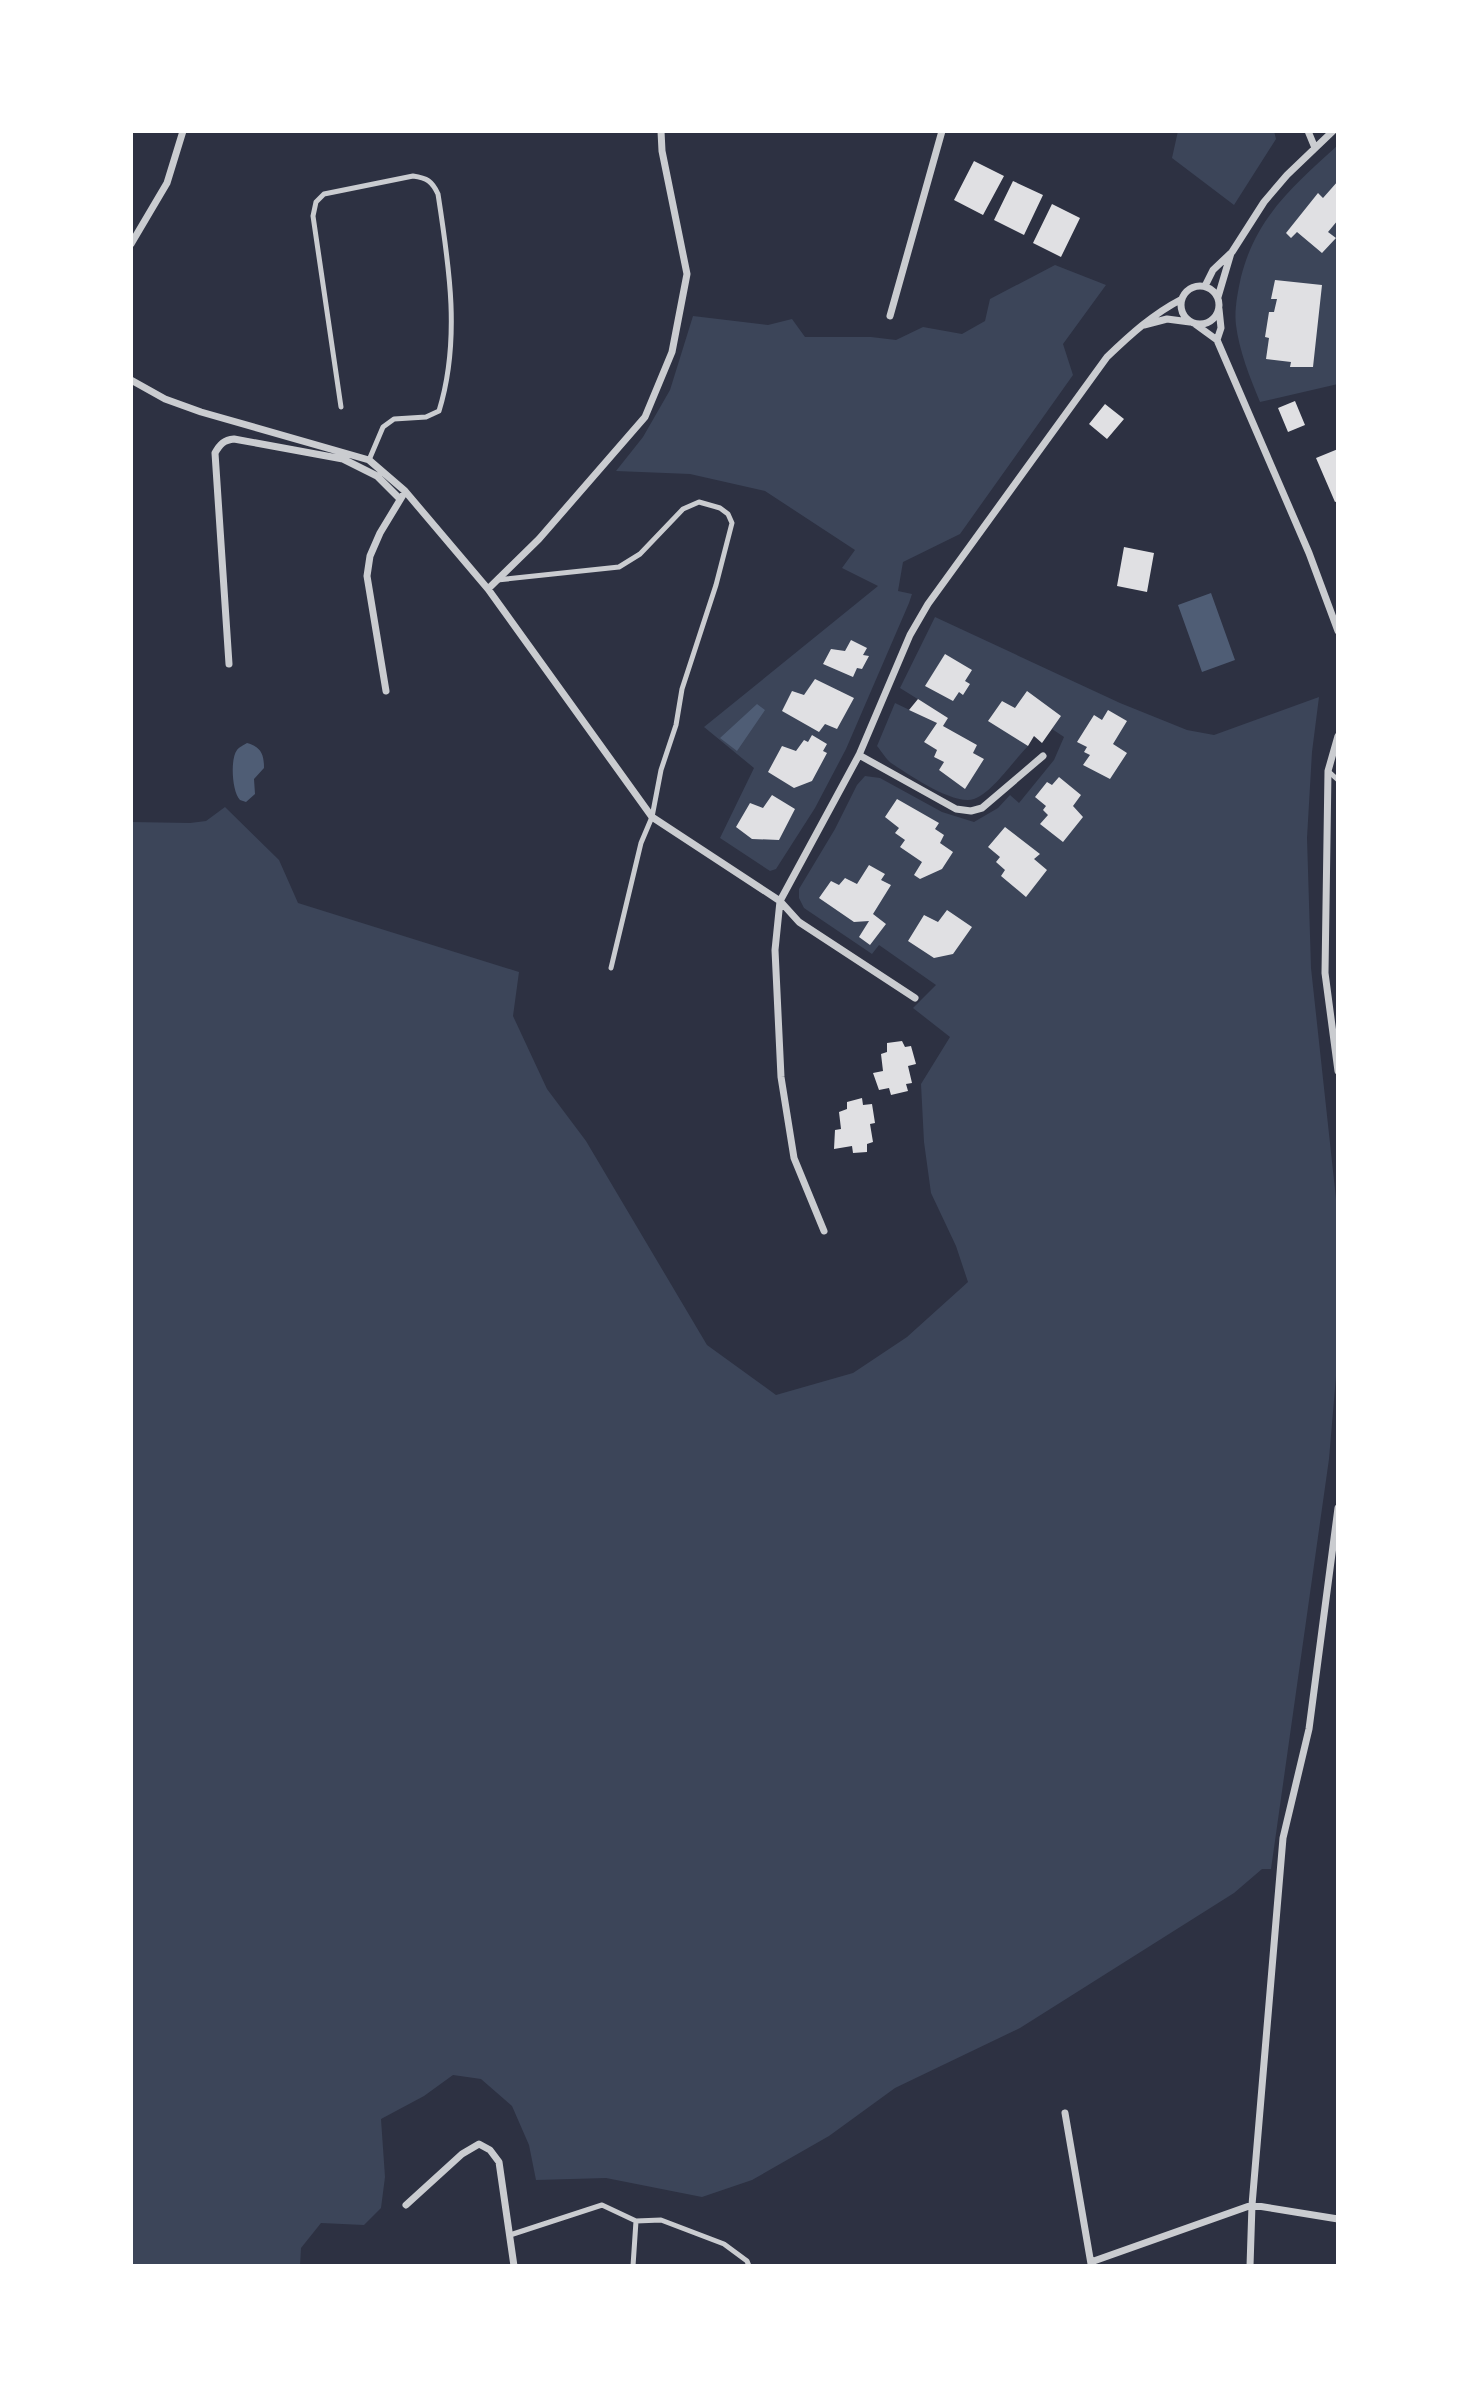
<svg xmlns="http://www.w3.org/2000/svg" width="1469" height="2397" font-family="Literata,serif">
	<rect width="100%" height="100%" fill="#2d3142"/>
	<path fill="#3c4559" d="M 1178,131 L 1274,131 L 1276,139 L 1234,205 L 1172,158 Z
		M 1338,145 L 1338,384 L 1260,402 C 1250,378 1239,350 1236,325 C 1234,310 1238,291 1241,277 C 1256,217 1294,185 1338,145 Z
		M 1055,265 L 1106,285 L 1063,344 L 1073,375 L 960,534 L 903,562 L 898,591 L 912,594 L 909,603 L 846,749 L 815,808 L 776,869 L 770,871 L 720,838 L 754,768 L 704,727 L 878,586 L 842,568 L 855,550 L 765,491 L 690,474 L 616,471 L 643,437 L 670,390 L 693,316 L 768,325 L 792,319 L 805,337 L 871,337 L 896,340 L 923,327 L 962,334 L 985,321 L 990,299 Z
		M 935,617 L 1120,703 L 1187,730 L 1214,735 L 1319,697 L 1312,752 L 1307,838 L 1311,968 L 1338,1217 L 1338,1353 L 1329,1459 L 1271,1869 L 1262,1869 L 1234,1893 L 1020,2028 L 895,2088 L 829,2136 L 752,2180 L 702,2197 L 606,2178 L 536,2180 L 529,2145 L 512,2106 L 481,2079 L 453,2075 L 424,2096 L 381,2119 L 385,2177 L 381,2208 L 364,2225 L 321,2223 L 301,2248 L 300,2266 L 131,2266 L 131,822 L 190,823 L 206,821 L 225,807 L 279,860 L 298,903 L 519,972 L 513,1016 L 547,1089 L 586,1141 L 707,1345 L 776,1395 L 853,1373 L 907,1337 L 968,1282 L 956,1246 L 931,1193 L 924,1142 L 921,1084 L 950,1037 L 913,1008 L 936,985 L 879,945 L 872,954 L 804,908 L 799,898 L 799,889 L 835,829 L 857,785 L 865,776 L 880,778 L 942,812 L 974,822 L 998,808 L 1010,795 L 1019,803 L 1054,760 L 1064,737 L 1052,729 L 1061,716 L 1015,708 L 1002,701 L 989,720 L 1028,746 C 1014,760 992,793 974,799 C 954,806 908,774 891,763 C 886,759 882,752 877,746 L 895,703 L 937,723 L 924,742 L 937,750 L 934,757 L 944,762 L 939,770 L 965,788 L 984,759 L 973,753 L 977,745 L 943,726 L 948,718 L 900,688 Z"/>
	<path fill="#4f5d75" d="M 1211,593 L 1235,660 L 1202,672 L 1178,605 Z
		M 757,704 L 765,710 L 737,751 L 720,738 Z
		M 247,743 C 261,747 264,754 264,768 L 254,779 L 255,794 L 246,802 L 240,800 C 232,792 230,759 237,750 C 239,747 244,745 247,743 Z"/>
	<path fill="#e0e0e3" d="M 974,161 L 1004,176 L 983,215 L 954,200 Z
		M 1013,181 L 1043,195 L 1024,235 L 994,220 Z
		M 1338,181 L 1338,220 L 1328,232 L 1336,238 L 1322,253 L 1297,232 L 1291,238 L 1286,233 L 1318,193 L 1323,198 Z
		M 1052,204 L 1080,218 L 1061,257 L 1033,243 Z
		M 1275,280 L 1322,285 L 1313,367 L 1290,367 L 1291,362 L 1266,359 L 1269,338 L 1265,337 L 1269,312 L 1274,312 L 1277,299 L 1271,299 Z
		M 1295,401 L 1305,425 L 1288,432 L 1278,408 Z
		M 1105,404 L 1124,419 L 1107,439 L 1089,424 Z
		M 1338,449 L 1338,501 L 1335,502 L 1316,458 Z
		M 1124,547 L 1154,553 L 1147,592 L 1117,586 Z
		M 851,640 L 867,648 L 863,655 L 869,656 L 862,669 L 857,668 L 853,677 L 823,664 L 831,649 L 845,651 Z
		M 945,654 L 972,670 L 965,681 L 970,684 L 963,695 L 959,692 L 953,701 L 925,686 Z
		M 815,679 L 854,698 L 837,729 L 825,724 L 819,732 L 782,711 L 792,691 L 804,695 Z
		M 1027,691 L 1061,716 L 1042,743 L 1034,736 L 1028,746 L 988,721 L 1002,701 L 1015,708 Z
		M 918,699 L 948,718 L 943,726 L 977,745 L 973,753 L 984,759 L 965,789 L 939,770 L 944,762 L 934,757 L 937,750 L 924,742 L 937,723 L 909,710 Z
		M 1108,710 L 1127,721 L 1113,744 L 1127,753 L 1110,779 L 1083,765 L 1090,755 L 1084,752 L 1087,747 L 1077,742 L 1094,715 L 1102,720 Z
		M 812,735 L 827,744 L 823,751 L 827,753 L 812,781 L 794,788 L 768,772 L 782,746 L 796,751 L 804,740 L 808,742 Z
		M 1059,777 L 1081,795 L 1073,806 L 1083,817 L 1063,842 L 1040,824 L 1048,815 L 1043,810 L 1046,806 L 1035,797 L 1047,782 L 1052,785 Z
		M 772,795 L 795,809 L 779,840 L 752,839 L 736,827 L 750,803 L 763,808 Z
		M 897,799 L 939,823 L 935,829 L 944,835 L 940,843 L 953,852 L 942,869 L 920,879 L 914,875 L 922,862 L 900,847 L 905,840 L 895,833 L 899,828 L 885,817 Z
		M 1005,827 L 1040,854 L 1034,859 L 1047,870 L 1026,897 L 1001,876 L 1005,870 L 996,862 L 1000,857 L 988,847 Z
		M 869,865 L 885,874 L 881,880 L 891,885 L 873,914 L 886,924 L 870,945 L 859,937 L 869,921 L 854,922 L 819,898 L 831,881 L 839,885 L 845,878 L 857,884 Z
		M 947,910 L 972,927 L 953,954 L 934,958 L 908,941 L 924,915 L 938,922 Z
		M 902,1041 L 905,1047 L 911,1046 L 916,1064 L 908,1066 L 912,1083 L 906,1084 L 908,1091 L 891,1095 L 889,1088 L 879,1090 L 873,1073 L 883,1071 L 881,1054 L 887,1052 L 887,1043 Z
		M 862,1098 L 863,1105 L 872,1104 L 875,1123 L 870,1124 L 873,1142 L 867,1144 L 867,1152 L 853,1153 L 852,1146 L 834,1149 L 835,1130 L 841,1129 L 839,1112 L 847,1109 L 847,1102 Z"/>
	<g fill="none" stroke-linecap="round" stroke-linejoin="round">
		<path stroke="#caccd0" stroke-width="5" d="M 341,407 L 313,216 L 316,202 L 324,194 L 413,176 C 427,178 432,181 438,194 C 449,265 461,340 439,411 L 426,417 L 394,419 L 383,427 L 369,460
			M 497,580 L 619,567 L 640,554 L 683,509 L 699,502 L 720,508 L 728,514 L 732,523 L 716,585 L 682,689 L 676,725 L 661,770 L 652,817 L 641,843 L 611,968
			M 1328,771 L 1338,780
			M 510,2235 L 602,2205 L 636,2221 L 661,2220 L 724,2244 L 747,2261 L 749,2266
			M 633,2266 L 636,2221"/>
		<path stroke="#caccd0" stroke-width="7" d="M 1308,131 L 1315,148
			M 131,244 L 167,183 L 183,131
			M1181 305a19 19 0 1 1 38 0a19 19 0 1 1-38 0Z
			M 1205,286 L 1213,270 L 1232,252 L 1264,202 L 1287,175 L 1333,131
			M 1218,297 L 1231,253
			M 890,316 L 942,131
			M 1195,324 L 1217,340
			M 1144,325 L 1167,319 L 1190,322
			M 1217,340 L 1309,553 L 1338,631
			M 1217,340 L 1221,328 L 1219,309
			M 131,380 L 165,399 L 201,412 L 369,460 L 405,491 L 488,589 L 652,817 L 780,901 L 799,922 L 915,998
			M 488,589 L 539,539 L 645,417 L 672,352 L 687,274 L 662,151 L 661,131
			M 229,664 L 215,453 C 220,444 224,440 234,439 L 343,459 L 377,476 L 400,499
			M 386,691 L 367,576 L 370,556 L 380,533 L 403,495
			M 1338,736 L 1328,771 L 1325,973 L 1338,1071
			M 859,755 L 956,809 L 971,811 L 982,808 L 1043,756
			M 824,1231 L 794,1158 L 781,1077 L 775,950 L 780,901 L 859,755 L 910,635 L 928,604 L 1107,357 C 1131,334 1153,314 1182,299
			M 1065,2113 L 1091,2264
			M 406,2205 L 462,2154 L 479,2144 L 490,2150 L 499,2162 L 514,2266
			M 1091,2262 L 1252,2205 L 1338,2219
			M 1250,2266 L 1252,2205 L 1283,1838 L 1309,1729 L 1338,1508"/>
	</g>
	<rect width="1469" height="2397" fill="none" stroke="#ffffff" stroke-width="266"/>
</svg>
